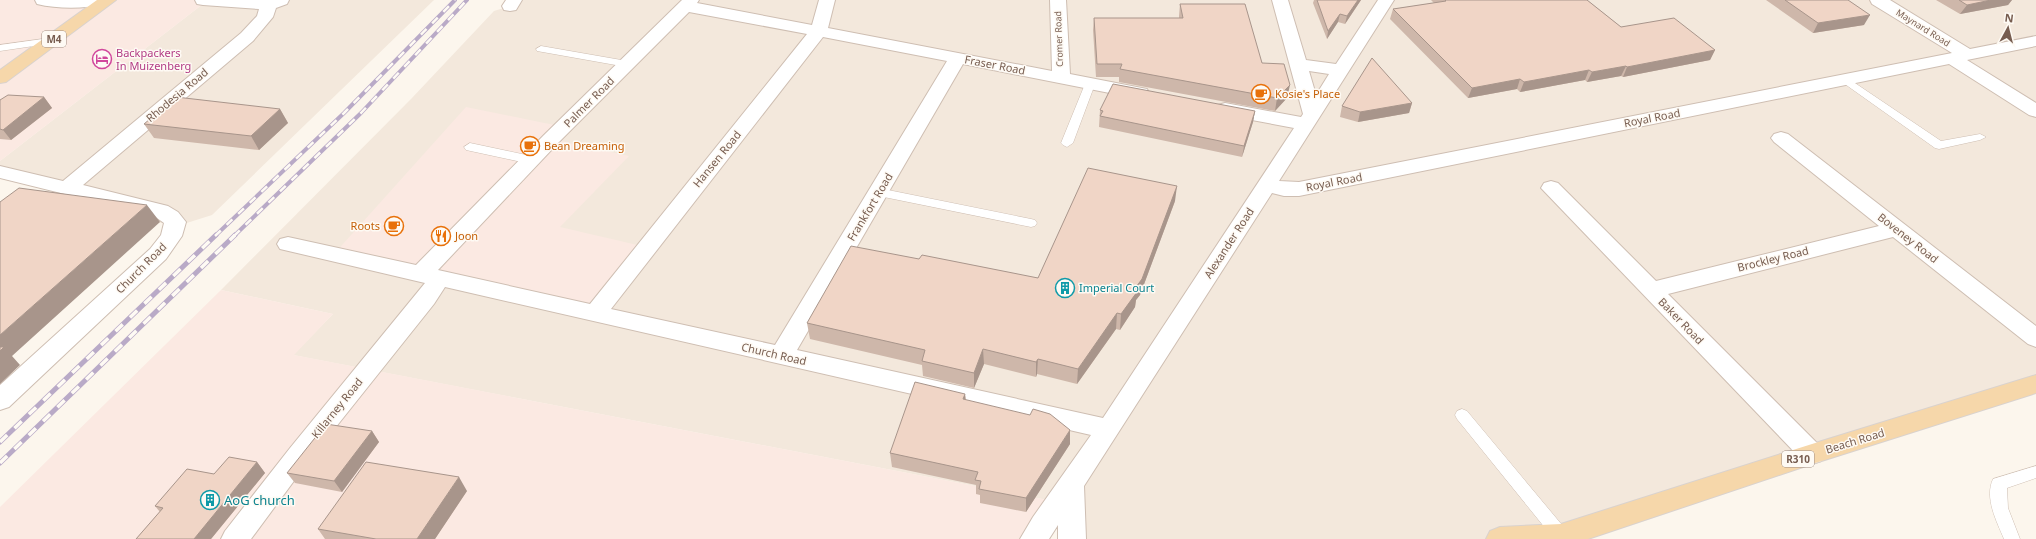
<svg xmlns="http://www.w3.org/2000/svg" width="2036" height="539" font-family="'Noto Sans',sans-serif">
	<rect width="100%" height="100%" fill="#fcf6ed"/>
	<path fill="#f3e8dc" d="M 208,0 L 434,0 L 212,215 L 174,227 L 0,172 L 0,161 Z
		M 514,0 L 2036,0 L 2036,384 L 1561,536 L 1500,539 L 1072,539 L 1058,502 L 293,355 L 333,314 L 221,290 L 411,99 L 494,11 L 510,6 Z"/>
	<path fill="#fbe9e2" d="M 0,0 L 208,0 L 0,161 Z
		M 466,107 L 564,127 L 552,139 L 629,156 L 560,227 L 646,247 L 595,313 L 334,254 Z
		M 221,290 L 333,314 L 294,355 L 1058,502 L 1034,539 L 0,539 L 0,507 Z"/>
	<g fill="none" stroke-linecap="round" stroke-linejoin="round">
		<defs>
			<path id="lane" d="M 50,38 L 54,39 L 55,41 L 54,43 L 0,51 L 0,45 Z
				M 541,46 L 627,61 L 632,64 L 627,67 L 537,51 L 536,49 Z
				M 1846,77 L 1941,141 L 1980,134 L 1986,137 L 1980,140 L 1939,149 L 1935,148 L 1842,82 L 1841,80 L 1842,78 Z
				M 1090,81 L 1095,84 L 1073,143 L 1067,147 L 1063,145 L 1061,143 L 1085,84 Z
				M 470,143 L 531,156 L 537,160 L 531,164 L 466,150 L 464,147 Z
				M 878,188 L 1031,219 L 1035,220 L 1037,223 L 1035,226 L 1031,227 L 874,195 L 872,192 Z
				M 1462,409 L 1467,411 L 1567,531 L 1569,536 L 1568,539 L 1554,539 L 1457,419 L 1455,415 L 1457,411 Z
				M 2036,466 L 2036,478 L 2007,488 L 2008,508 L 2020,539 L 2004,539 C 1997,522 1984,498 1993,479 Z"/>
			<path id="street" d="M 35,0 L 107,0 L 105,4 C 84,9 58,9 37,4 Z
				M 195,0 L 289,0 L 287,4 L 276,8 L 273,17 L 253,41 L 83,185 L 168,206 L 178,212 L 186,222 L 182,236 L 166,259 L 9,407 L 0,410 L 0,385 L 150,249 L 161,235 L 164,223 L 154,216 L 0,178 L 0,166 L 63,181 L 241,33 L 257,16 L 259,9 L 203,5 L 197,4 Z
				M 506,0 L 522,0 L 516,10 L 510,11 L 504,10 L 502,6 Z
				M 682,0 L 699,0 L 697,3 L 812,25 L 819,0 L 835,0 L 828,28 L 1052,71 L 1050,0 L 1066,0 L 1070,74 L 1147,89 L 1149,93 L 1147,97 L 1140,99 L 963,64 L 797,350 L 1103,418 L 1294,128 L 1225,115 L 1218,113 L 1216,109 L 1218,105 L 1225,103 L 1301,117 L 1303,114 L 1272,0 L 1288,0 L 1306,60 L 1336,64 L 1378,0 L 1394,0 L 1279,181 L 1299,182 L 1952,53 L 1872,4 L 1870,0 L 1890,0 L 1970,49 L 2036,36 L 2036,46 L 1967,60 L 2036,103 L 2036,117 L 2029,115 L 1949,64 L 1299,196 L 1284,196 L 1272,193 L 1084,486 L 1086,539 L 1058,539 L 1058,525 L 1049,539 L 1020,539 L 1033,517 L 1091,435 L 445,287 L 434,304 L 308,462 L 251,539 L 221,539 L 225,531 L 290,448 L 425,283 L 280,249 L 277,244 L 280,239 L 288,237 L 416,265 L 544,135 ZM 689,12 L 807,34 L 590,304 L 438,270 L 558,143 ZM 823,37 L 947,61 L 775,345 L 611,309 ZM 1309,71 L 1329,74 L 1316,95 Z
				M 1781,132 L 1788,134 L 2036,326 L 2036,347 L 2028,344 L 1893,237 L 1668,294 L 1821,447 L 1825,454 L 1821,461 L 1812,464 L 1803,461 L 1541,188 L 1544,183 L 1551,181 L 1558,183 L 1656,281 L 1879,226 L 1774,142 L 1771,138 L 1774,134 Z"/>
			<path id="primary" d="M 97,0 L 116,0 L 6,82 L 0,83 L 0,70 Z
				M 2036,375 L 2036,393 L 1812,464 L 1588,539 L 1486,539 L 1490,531 L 1500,527 L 1561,524 L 1812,444 Z"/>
		</defs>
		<use href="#lane" stroke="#cebeb2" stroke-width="1"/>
		<use href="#street" stroke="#cebeb2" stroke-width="2"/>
		<use href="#primary" stroke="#d9d2ce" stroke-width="2"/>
		<use href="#lane" fill="#fff" fill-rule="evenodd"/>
		<use href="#street" fill="#fff" fill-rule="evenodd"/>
		<use href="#primary" fill="#f6d7aa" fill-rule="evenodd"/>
		<defs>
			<path id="rail-far1" d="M 215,236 L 344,113 L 455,0
				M 234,236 L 361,113 L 467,0"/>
			<path id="rail" d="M 0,442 L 216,235
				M 0,463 L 235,235"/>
		</defs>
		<use href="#rail-far1" stroke="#b9aac7" stroke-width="4"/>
		<use href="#rail" stroke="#b9aac7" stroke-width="5"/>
		<use href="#rail-far1" stroke="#fefaf4" stroke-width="2.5" stroke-dasharray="8" stroke-linecap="butt"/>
		<use href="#rail" stroke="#fefaf4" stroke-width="3.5" stroke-dasharray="10" stroke-linecap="butt"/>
	</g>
	<path fill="#ceb7aa" d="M 1314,0 L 1361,0 L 1345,24 L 1338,22 L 1327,39 L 1313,3 Z
		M 1431,0 L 1587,0 L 1621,27 L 1715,50 L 1710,60 L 1623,77 L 1621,76 L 1587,82 L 1585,80 L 1520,92 L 1517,89 L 1468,98 L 1390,19 L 1393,9 L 1434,3 Z
		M 1766,0 L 1848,0 L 1864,25 L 1813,33 Z
		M 1936,0 L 2012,0 L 2008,5 L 1960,14 Z
		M 1180,4 L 1262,63 L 1287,98 L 1275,111 L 1119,82 L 1119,77 L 1096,77 L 1093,30 L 1094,18 L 1179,18 L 1179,16 Z
		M 44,97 L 52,108 L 11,140 L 0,139 L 0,100 Z
		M 1412,103 L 1409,113 L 1358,122 L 1340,117 L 1342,106 Z
		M 280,109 L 288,123 L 259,150 L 154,138 L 144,124 Z
		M 1100,110 L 1255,111 L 1253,122 L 1242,157 L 1099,127 Z
		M 1175,201 L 1140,295 L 1136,300 L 1135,307 L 1120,330 L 1116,329 L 1077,384 L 1037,374 L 1036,377 L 984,364 L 974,388 L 923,376 L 922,365 L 810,339 L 807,323 L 919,259 L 1038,278 Z
		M 965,394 L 966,400 L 1070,444 L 1026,512 L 980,503 L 980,495 L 976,494 L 976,485 L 892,467 L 890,453 Z
		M 372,431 L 379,442 L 342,492 L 295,483 L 287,473 Z
		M 257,462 L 265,473 L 211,539 L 136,539 L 160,512 L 155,506 L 214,474 Z
		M 467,491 L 435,539 L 325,539 L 318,529 Z"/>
	<path fill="#a8958b" d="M 1358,0 L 1361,0 L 1345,24 L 1347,16 Z
		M 1991,0 L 2012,0 L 2008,5 L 1960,14 L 1967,5 Z
		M 1340,14 L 1338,22 L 1327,39 L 1328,31 Z
		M 1870,15 L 1864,25 L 1813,33 L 1818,23 Z
		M 1715,50 L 1710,60 L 1623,77 L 1627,67 Z
		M 1626,66 L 1621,76 L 1587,82 L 1592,72 Z
		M 1589,70 L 1585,80 L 1520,92 L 1524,82 Z
		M 1520,79 L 1517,89 L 1468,98 L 1472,88 Z
		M 1290,85 L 1287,98 L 1275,111 L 1277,98 Z
		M 44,97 L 52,108 L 11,140 L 3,130 Z
		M 1412,103 L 1409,113 L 1358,122 L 1360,112 Z
		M 280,109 L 288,123 L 259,150 L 251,136 Z
		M 1255,111 L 1253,122 L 1242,157 L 1244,146 Z
		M 1177,186 L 1175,201 L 1140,295 L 1136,300 L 1135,307 L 1120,330 L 1121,314 L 1133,291 Z
		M 147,205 L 160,222 L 12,356 L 20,365 L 0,384 L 0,335 Z
		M 1117,313 L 1116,329 L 1077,384 L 1078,369 Z
		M 983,349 L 984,364 L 974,388 L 974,373 Z
		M 1038,359 L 1037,374 L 1036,377 L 1036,362 Z
		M 965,394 L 966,408 L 963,399 Z
		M 1070,430 L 1070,444 L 1026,512 L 1026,498 Z
		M 372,431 L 379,442 L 342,492 L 334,481 Z
		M 257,462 L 265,473 L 211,539 L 194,539 Z
		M 459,477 L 467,491 L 435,539 L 417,539 Z"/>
	<path fill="#f0d5c6" stroke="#a8958b" d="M 1317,0 L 1358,0 L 1347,16 L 1340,14 L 1328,31 Z
		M 1445,0 L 1587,0 L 1621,27 L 1674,18 L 1715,50 L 1627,67 L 1626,66 L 1592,72 L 1589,70 L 1524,82 L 1520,79 L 1472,88 L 1393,9 L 1446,1 Z
		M 1785,0 L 1848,0 L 1870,15 L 1818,23 Z
		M 1959,0 L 1991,0 L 1967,5 Z
		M 1180,4 L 1245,4 L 1262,63 L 1284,64 L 1290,85 L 1277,98 L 1120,69 L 1122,64 L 1097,64 L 1094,18 L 1183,18 Z
		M 1372,58 L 1412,103 L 1360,112 L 1342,106 Z
		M 1113,84 L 1255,111 L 1244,146 L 1100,116 L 1103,111 L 1100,110 Z
		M 8,95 L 44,97 L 3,130 L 0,129 L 0,100 Z
		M 176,97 L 280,109 L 251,136 L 144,124 Z
		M 1088,168 L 1177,186 L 1142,279 L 1133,291 L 1137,292 L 1121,314 L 1117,313 L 1078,369 L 1038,359 L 1036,362 L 983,349 L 974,373 L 922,361 L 925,350 L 807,323 L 851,246 L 919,259 L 922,255 L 1038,278 Z
		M 19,188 L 147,205 L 0,335 L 0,202 Z
		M 0,347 L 4,347 L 0,351 Z
		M 915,382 L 965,394 L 963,399 L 1030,415 L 1033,409 L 1050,414 L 1070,430 L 1026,498 L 979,489 L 981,481 L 975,480 L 978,472 L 890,453 Z
		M 326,424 L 372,431 L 334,481 L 287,473 Z
		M 229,457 L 257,462 L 194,539 L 136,539 L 163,508 L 155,506 L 187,469 L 214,474 Z
		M 366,462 L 459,477 L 417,539 L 376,539 L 318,529 Z"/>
	<defs>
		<symbol id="hotel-ring" viewBox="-11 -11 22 22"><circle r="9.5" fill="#fefaf4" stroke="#d1479c" stroke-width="1.5"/><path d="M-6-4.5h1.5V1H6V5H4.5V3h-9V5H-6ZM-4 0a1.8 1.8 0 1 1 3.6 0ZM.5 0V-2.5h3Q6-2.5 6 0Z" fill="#d1479c"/></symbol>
		<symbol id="cafe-ring" viewBox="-11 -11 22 22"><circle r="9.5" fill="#fefaf4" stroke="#e8710a" stroke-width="1.5"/><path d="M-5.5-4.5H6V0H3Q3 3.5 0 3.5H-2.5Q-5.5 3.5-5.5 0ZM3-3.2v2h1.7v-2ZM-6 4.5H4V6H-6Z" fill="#e8710a"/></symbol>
		<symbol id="restaurant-ring" viewBox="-11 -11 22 22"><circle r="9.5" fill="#fefaf4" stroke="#e8710a" stroke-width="1.5"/><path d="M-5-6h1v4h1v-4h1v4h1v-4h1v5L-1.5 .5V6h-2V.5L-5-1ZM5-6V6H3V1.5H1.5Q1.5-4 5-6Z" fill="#e8710a"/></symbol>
		<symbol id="building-ring" viewBox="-11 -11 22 22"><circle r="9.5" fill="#fefaf4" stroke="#0f9aa8" stroke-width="1.5"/><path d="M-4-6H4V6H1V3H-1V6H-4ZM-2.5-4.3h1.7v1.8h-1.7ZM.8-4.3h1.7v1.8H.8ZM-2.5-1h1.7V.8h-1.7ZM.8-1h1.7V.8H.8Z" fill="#0f9aa8"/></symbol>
	</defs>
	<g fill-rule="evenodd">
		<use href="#hotel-ring" x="91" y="48" width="22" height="22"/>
		<use href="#cafe-ring" x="1250" y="83" width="22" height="22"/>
		<use href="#cafe-ring" x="519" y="135" width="22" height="22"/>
		<use href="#cafe-ring" x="383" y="215" width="22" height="22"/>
		<use href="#restaurant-ring" x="430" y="225" width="22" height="22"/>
		<use href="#building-ring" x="1054" y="277" width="22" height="22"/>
		<use href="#building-ring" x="199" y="489" width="22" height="22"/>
	</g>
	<g text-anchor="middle" stroke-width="3" stroke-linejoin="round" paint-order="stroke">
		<g font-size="9" fill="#775d50" stroke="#fefaf4">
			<text transform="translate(1923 28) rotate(32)" y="3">Maynard Road</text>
			<text transform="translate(1059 39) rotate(-92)" y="3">Cromer Road</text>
		</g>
		<g fill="#fefaf4" stroke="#a08c81" stroke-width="1">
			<rect x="42" y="31" width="24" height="16" rx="3"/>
			<rect x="1782" y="451" width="32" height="16" rx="3"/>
		</g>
		<g font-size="10" font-weight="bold" fill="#775d50">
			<text x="54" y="43">M4</text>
			<text x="1798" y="463">R310</text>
		</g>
		<g font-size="11" fill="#b23c85" stroke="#fefaf4" text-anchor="start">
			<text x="116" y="57">Backpackers<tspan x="116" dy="13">In Muizenberg</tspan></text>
		</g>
		<g font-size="11" fill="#775d50" stroke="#fefaf4">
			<text transform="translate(995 65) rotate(11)" y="4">Fraser Road</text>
			<text transform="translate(177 95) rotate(-40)" y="4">Rhodesia Road</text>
			<text transform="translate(589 102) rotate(-45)" y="4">Palmer Road</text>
			<text transform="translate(1652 118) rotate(-11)" y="4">Royal Road</text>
			<text transform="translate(717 159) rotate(-51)" y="4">Hansen Road</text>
			<text transform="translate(1334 182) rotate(-11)" y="4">Royal Road</text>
			<text transform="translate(870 207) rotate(-59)" y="4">Frankfort Road</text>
			<text transform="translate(1908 238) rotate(38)" y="4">Boveney Road</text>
			<text transform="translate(1229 243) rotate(-57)" y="4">Alexander Road</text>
			<text transform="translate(1773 259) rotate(-14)" y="4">Brockley Road</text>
			<text transform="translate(141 268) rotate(-45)" y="4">Church Road</text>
			<text transform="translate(1681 321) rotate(46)" y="4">Baker Road</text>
			<text transform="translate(774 354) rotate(13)" y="4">Church Road</text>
			<text transform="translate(337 408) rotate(-51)" y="4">Killarney Road</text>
			<text transform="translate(1855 441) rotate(-17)" y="4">Beach Road</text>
		</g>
		<g font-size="11" fill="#c56008" stroke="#fefaf4" text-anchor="start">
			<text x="1275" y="98">Kosie's Place</text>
			<text x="544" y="150">Bean Dreaming</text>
			<text x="380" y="230" text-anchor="end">Roots</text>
			<text x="455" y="240">Joon</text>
		</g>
		<g font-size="11" fill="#0d838f" stroke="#fefaf4" text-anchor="start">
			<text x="1079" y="292">Imperial Court</text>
		</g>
		<g font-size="13" fill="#0d838f" stroke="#fefaf4" text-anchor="start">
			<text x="224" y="505">AoG church</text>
		</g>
	</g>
	<g transform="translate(2008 28) rotate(7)" stroke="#fefaf4" stroke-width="3" paint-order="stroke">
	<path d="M0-3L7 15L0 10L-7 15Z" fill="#775d50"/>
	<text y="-6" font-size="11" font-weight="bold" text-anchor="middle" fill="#775d50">N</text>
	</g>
</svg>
